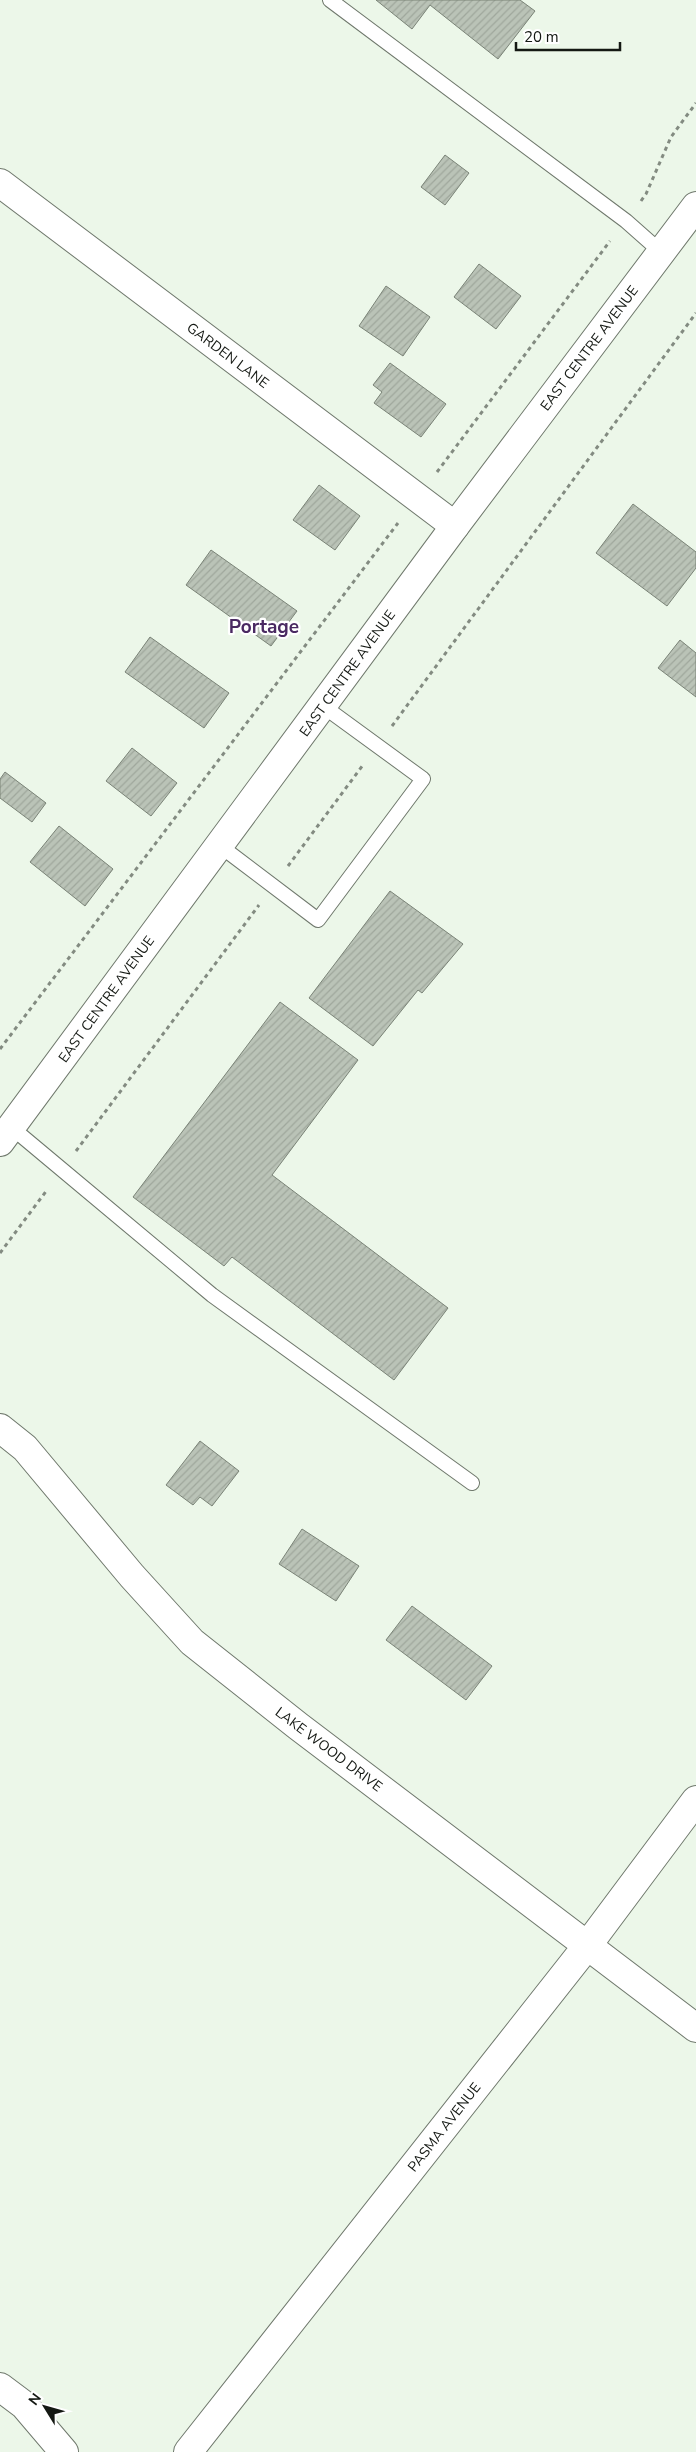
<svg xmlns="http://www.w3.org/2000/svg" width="696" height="2452" font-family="'Nunito Sans',sans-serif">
	<defs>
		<pattern id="building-hatch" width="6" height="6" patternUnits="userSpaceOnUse" patternTransform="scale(1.25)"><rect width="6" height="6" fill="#bac3b7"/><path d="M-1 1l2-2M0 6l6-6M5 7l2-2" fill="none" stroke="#9fa79c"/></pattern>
	</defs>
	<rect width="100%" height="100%" fill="#ecf7e9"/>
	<path fill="url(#building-hatch)" stroke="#7a8377" d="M 376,0 L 520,0 L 535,11 L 498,59 L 430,5 L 412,29 Z
		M 445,155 L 469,173 L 445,205 L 421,187 Z
		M 479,264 L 521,296 L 496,329 L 454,297 Z
		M 386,286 L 430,317 L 403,356 L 359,326 Z
		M 390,363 L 446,404 L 421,437 L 374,403 L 382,392 L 373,385 Z
		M 319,485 L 360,516 L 335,550 L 293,520 Z
		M 633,504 L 696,552 L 696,568 L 667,606 L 596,553 Z
		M 211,550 L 297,611 L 271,646 L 186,585 Z
		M 150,637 L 229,693 L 204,728 L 125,672 Z
		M 680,640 L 696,653 L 696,697 L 658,668 Z
		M 132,748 L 177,783 L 151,816 L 106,781 Z
		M 5,772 L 46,803 L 32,822 L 0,798 L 0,779 Z
		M 59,826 L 113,869 L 85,906 L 30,862 Z
		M 390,891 L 463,944 L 422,993 L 418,990 L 373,1046 L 309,998 Z
		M 280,1002 L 358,1060 L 272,1175 L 448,1308 L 394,1380 L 232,1257 L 224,1266 L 133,1197 Z
		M 200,1441 L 239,1471 L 212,1506 L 200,1497 L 193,1505 L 166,1485 Z
		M 302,1529 L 359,1566 L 336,1601 L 279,1564 Z
		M 412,1606 L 492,1666 L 466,1700 L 386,1640 Z"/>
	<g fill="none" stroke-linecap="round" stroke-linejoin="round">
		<defs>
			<path id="service" d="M 330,0 L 626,221 L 661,252
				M 219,845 L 318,920 L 423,779 L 323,706
				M 11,1127 L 212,1295 L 472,1483"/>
			<path id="minor" d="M 0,183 L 455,526
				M 0,1428 L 25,1448 L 132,1576 L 192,1642 L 298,1726 L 696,2028
				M 0,2387 L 24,2405 L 64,2452
				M 188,2452 L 587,1946 L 696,1800"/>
			<path id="secondary" d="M 0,1142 L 455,526 L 696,206"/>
		</defs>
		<use href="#service" stroke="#6f786c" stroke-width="16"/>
		<use href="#minor" stroke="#6f786c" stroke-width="30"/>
		<use href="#secondary" stroke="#6f786c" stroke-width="30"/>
		<path stroke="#838b81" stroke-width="3" stroke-dasharray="4 4" stroke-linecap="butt" d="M 641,201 L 646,194 L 671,137 L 696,103
			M 437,472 L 610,241
			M 392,726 L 696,313
			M 288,866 L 363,765
			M 0,1049 L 398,523
			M 76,1151 L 259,905
			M 0,1253 L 47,1190"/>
		<use href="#service" stroke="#fff" stroke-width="14"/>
		<use href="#minor" stroke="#fff" stroke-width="28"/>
		<use href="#secondary" stroke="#fff" stroke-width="28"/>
	</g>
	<g text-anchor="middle" stroke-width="4.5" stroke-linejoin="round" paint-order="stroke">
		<g font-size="14" fill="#141813" stroke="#fff">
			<text transform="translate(589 348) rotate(-53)" y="5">EAST CENTRE AVENUE</text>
			<text transform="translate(228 355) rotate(37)" y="5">GARDEN LANE</text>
			<text transform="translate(347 673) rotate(-54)" y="5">EAST CENTRE AVENUE</text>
			<text transform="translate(106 999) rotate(-54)" y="5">EAST CENTRE AVENUE</text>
			<text transform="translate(329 1749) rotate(37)" y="5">LAKE WOOD DRIVE</text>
			<text transform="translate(444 2127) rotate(-52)" y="5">PASMA AVENUE</text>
		</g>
		<g font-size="19" font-weight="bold" fill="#4a2962" stroke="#fff">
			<text x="264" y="633">Portage</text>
		</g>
	</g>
	<g transform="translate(45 2407) rotate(307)" stroke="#ffffff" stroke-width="4" paint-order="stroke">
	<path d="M0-4L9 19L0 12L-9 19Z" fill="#141813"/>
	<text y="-8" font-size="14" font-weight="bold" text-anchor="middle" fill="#141813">N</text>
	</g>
	<path d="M516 42v8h104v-8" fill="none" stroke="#141813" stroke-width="2.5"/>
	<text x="524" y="42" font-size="15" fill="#141813" stroke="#ffffff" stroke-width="4" paint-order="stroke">20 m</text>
</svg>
